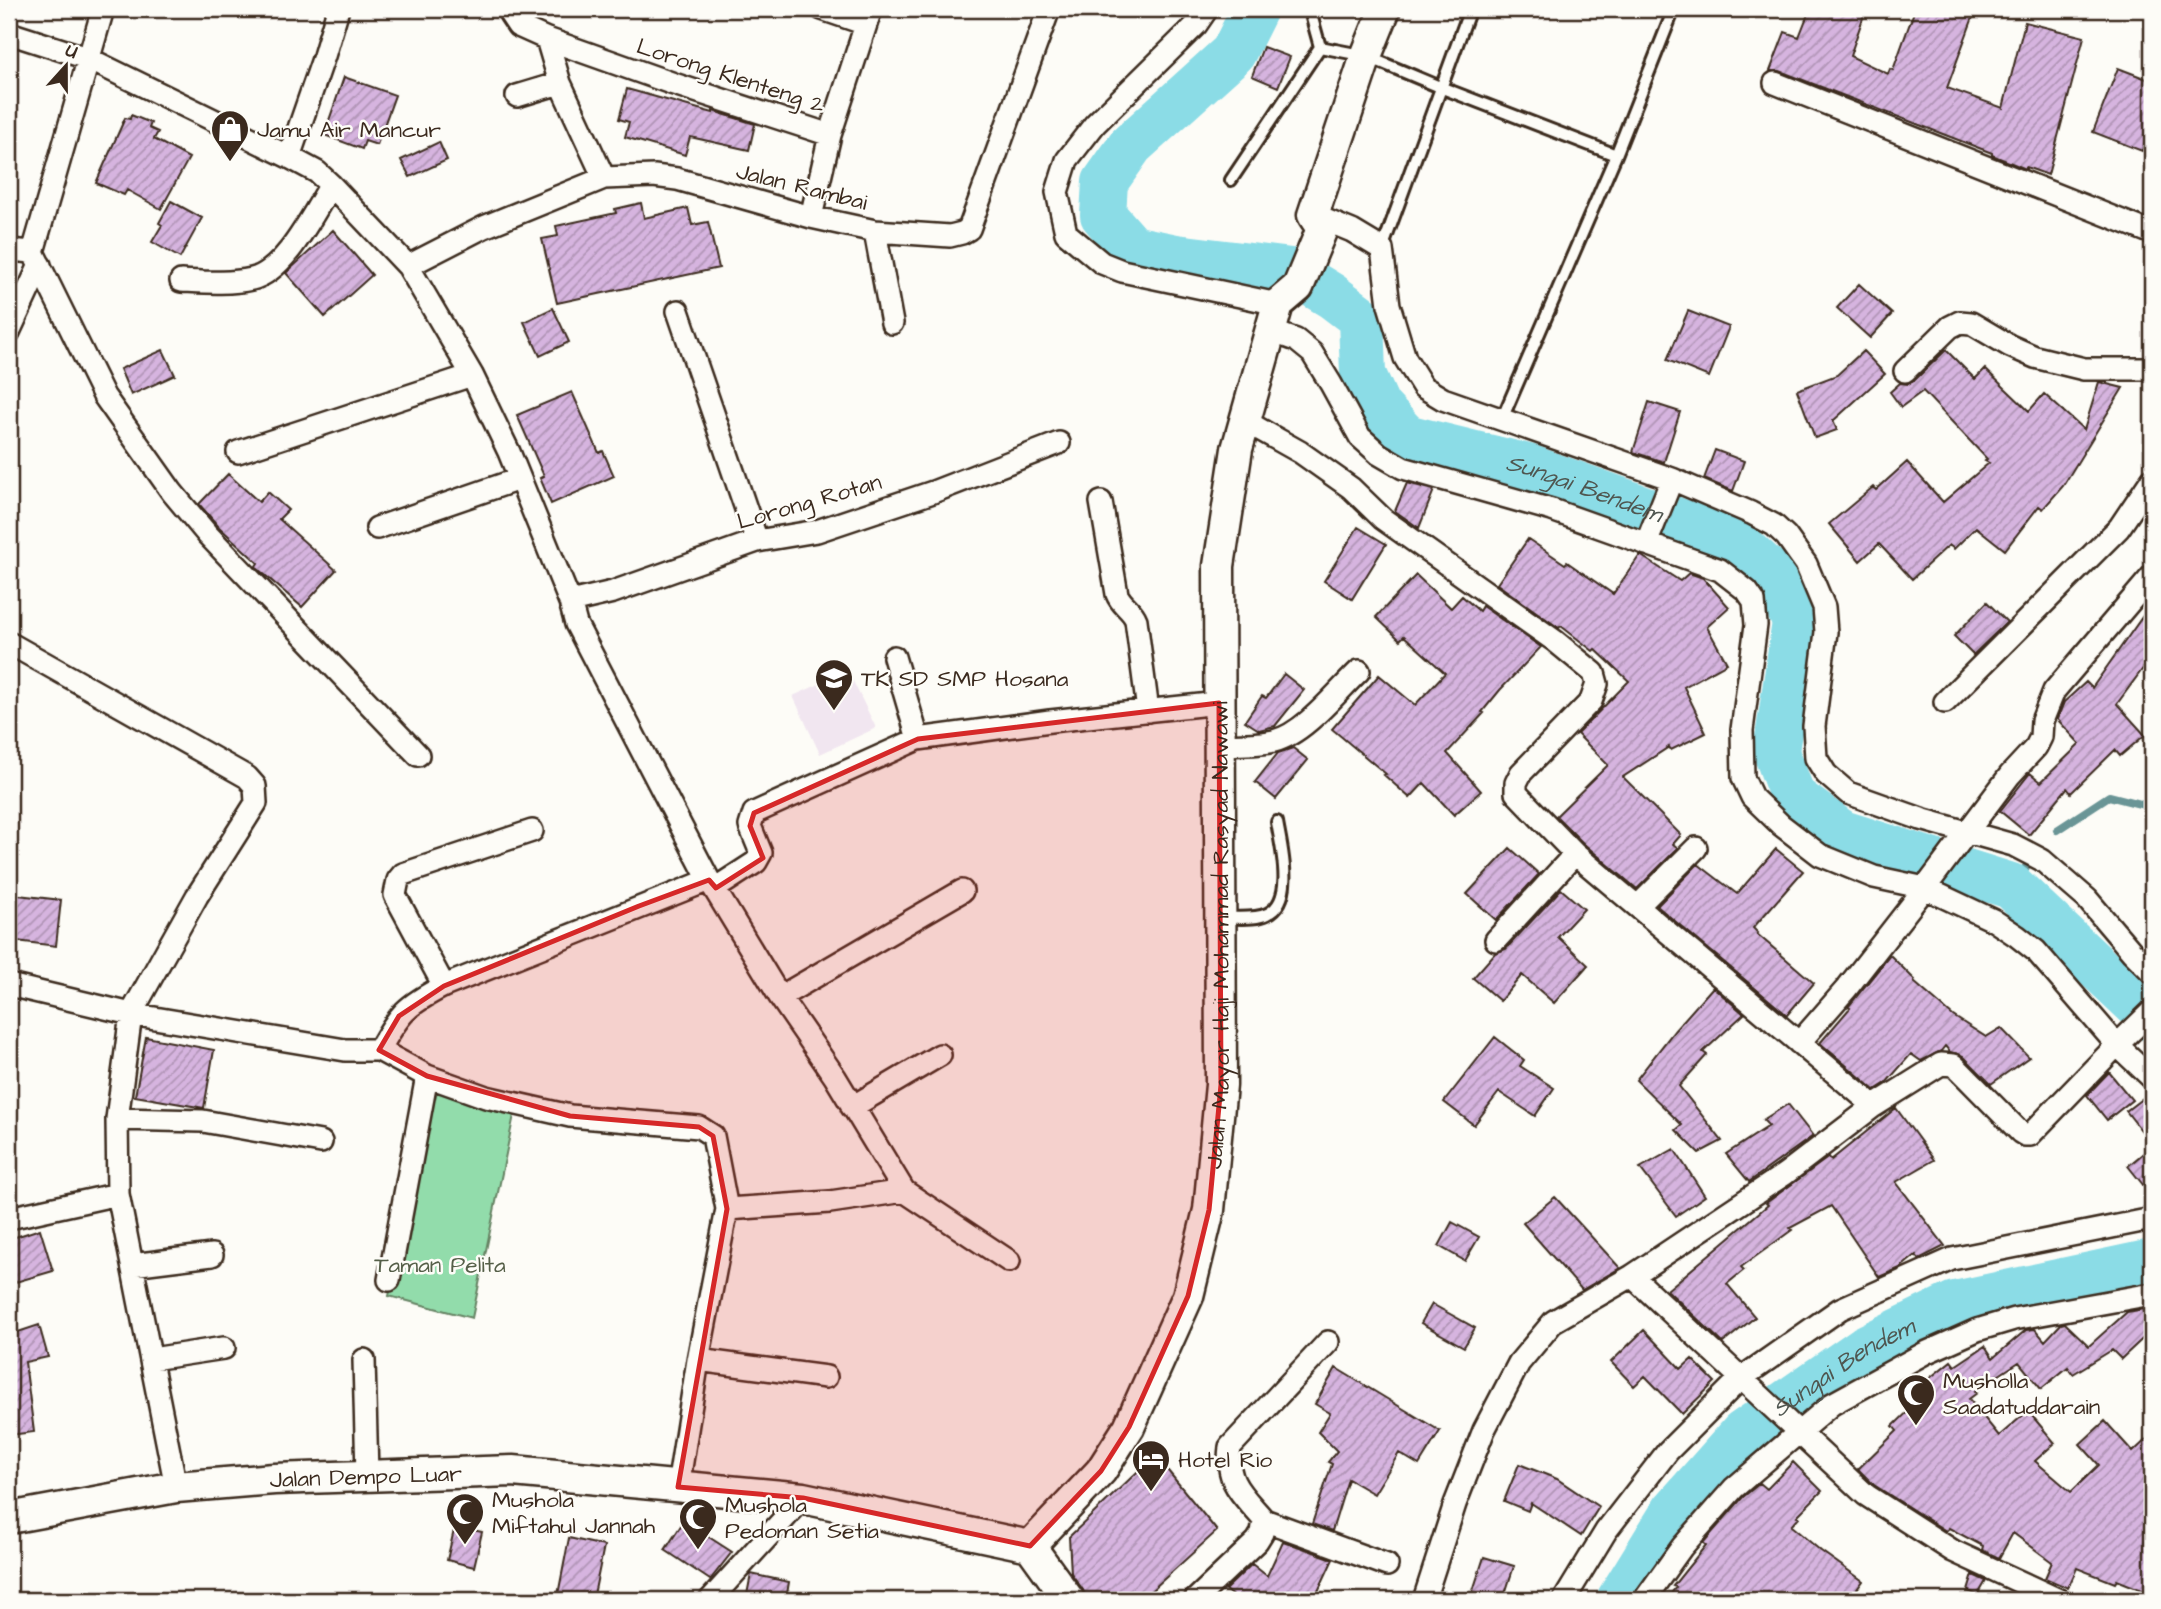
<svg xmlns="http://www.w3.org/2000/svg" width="2161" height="1609" font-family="'Architects Daughter',sans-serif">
	<defs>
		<pattern id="building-hatch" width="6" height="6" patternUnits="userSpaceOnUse" patternTransform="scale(1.75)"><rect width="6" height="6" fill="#d6b4df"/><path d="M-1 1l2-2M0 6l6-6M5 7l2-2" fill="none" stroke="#af93b4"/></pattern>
	</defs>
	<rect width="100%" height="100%" fill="#fdfcf7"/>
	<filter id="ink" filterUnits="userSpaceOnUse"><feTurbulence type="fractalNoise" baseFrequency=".0143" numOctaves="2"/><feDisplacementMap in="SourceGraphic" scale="14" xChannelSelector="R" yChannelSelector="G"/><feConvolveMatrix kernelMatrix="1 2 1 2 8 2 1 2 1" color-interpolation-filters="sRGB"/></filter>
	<g filter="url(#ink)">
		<path fill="#f1e6f0" d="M 848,671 L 876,728 L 820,754 L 793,696 Z"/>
		<path fill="#92dcab" stroke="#668364" stroke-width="2" d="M 436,1086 L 514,1115 L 472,1318 L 389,1296 Z"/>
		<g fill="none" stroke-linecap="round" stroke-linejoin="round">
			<path stroke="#6b9596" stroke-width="8" d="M 2057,830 L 2109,796 L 2152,807
				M 2011,886 L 2026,867"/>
			<g stroke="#8bdce6" stroke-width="46">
				<path id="s1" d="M 1255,9 L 1233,53 L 1131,145 L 1105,182 L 1103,215 L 1132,248 L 1176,257 L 1291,271 L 1332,296 L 1361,318 L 1363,374 L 1378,407 L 1406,437 L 1528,467 L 1737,542 L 1775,577 L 1795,622 L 1776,752 L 1793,797 L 1842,833 L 2011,886 L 2152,1019"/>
				<path id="s2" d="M 1619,1600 L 1674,1511 L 1743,1433 L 1865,1348 L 1955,1304 L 2152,1262"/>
			</g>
		</g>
		<path fill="url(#building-hatch)" stroke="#3b2a1e" stroke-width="2" d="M 1810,9 L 1866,9 L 1850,56 L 1888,74 L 1890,69 L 1893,70 L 1915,9 L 1976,9 L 1947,88 L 2003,108 L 2025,22 L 2084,37 L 2048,175 L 2026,167 L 2026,169 L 1992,155 L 1992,153 L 1780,71 L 1770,71 L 1785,32 L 1799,37 Z
			M 1263,47 L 1290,57 L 1278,87 L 1252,76 Z
			M 2118,68 L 2152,81 L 2152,124 L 2142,151 L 2093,132 Z
			M 344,77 L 395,95 L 377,145 L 365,141 L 362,149 L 324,135 Z
			M 627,89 L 713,113 L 713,111 L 755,124 L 749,150 L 690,137 L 685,155 L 625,137 L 629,122 L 619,119 Z
			M 131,115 L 151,123 L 149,128 L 158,132 L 154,139 L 189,158 L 161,209 L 127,190 L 124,195 L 96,183 L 125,118 L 130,119 Z
			M 439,142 L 447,160 L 410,177 L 401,160 Z
			M 171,201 L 202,218 L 180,258 L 152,242 L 162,225 L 159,223 Z
			M 641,203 L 644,218 L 688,208 L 692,225 L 708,222 L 719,268 L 557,303 L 542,239 L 558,236 L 556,226 L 616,213 L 615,209 Z
			M 333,230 L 372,275 L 325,317 L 286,273 Z
			M 1859,284 L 1892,314 L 1870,338 L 1837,308 Z
			M 553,308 L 569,342 L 540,356 L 524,322 Z
			M 1688,311 L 1729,327 L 1709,377 L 1667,360 Z
			M 163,350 L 175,375 L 131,395 L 120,369 Z
			M 1946,350 L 1975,379 L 1985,369 L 2029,411 L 2044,394 L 2084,430 L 2099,382 L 2123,388 L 2063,486 L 2043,509 L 2039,506 L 2005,550 L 1976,527 L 1954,549 L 1949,545 L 1912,579 L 1879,544 L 1860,561 L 1829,524 L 1873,487 L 1876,490 L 1907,462 L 1943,502 L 1989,463 L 1985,461 L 1987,459 L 1923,391 L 1901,407 L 1890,392 L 1900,383 L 1908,384 L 1914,381 Z
			M 1863,351 L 1885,374 L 1833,421 L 1837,430 L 1815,438 L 1797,390 L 1837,375 Z
			M 572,392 L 599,453 L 603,451 L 614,476 L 551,504 L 540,478 L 544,476 L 517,415 Z
			M 1649,402 L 1680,412 L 1664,462 L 1633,452 Z
			M 1715,450 L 1744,461 L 1733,491 L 1704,479 Z
			M 228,474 L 259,502 L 268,492 L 288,510 L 279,519 L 336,570 L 302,607 L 258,569 L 256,566 L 258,563 L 219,527 L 199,504 Z
			M 1407,483 L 1434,490 L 1419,528 L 1395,511 Z
			M 1358,527 L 1386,544 L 1352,599 L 1324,581 Z
			M 1528,539 L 1565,564 L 1567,562 L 1613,594 L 1640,555 L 1680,581 L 1689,573 L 1703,578 L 1729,607 L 1707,627 L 1727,663 L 1684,687 L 1706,733 L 1671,750 L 1669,747 L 1623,777 L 1681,835 L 1673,844 L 1678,848 L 1637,889 L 1584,844 L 1556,816 L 1608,765 L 1577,734 L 1629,681 L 1595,649 L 1593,651 L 1561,626 L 1559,628 L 1497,584 Z
			M 1416,575 L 1451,608 L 1462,596 L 1479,611 L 1482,606 L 1541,647 L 1500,690 L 1482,712 L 1484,713 L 1447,753 L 1481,791 L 1454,815 L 1424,783 L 1410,798 L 1384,775 L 1386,774 L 1332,729 L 1379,675 L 1415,705 L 1445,673 L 1404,636 L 1400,640 L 1376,617 Z
			M 1987,602 L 2007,622 L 1973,655 L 1954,636 Z
			M 2152,603 L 2152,656 L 2117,704 L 2145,735 L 2120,756 L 2115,750 L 2071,793 L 2067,788 L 2029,835 L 2000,811 L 2030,773 L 2041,782 L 2080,744 L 2057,719 L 2064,702 L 2086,682 L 2092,688 Z
			M 1284,674 L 1304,690 L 1275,726 L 1259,730 L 1245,721 L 1262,696 L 1266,698 Z
			M 1293,748 L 1308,760 L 1276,799 L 1255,782 L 1278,753 Z
			M 1510,848 L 1539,874 L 1496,920 L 1467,894 Z
			M 1776,849 L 1803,871 L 1753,928 L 1758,933 L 1757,934 L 1814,983 L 1787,1015 L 1657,906 L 1698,864 L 1737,894 Z
			M 1561,889 L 1584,909 L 1558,937 L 1588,965 L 1554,1003 L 1522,975 L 1500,1001 L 1473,978 L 1495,953 L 1506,949 Z
			M 9,894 L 61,900 L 56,946 L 9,940 Z
			M 1890,955 L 1915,980 L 1914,982 L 1953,1016 L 1986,1037 L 2001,1028 L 2029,1057 L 1991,1084 L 1963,1056 L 1950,1052 L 1945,1046 L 1941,1051 L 1921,1061 L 1911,1054 L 1886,1083 L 1875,1090 L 1820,1043 L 1850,1008 L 1848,1007 Z
			M 1713,987 L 1744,1014 L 1703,1052 L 1707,1055 L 1679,1086 L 1722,1141 L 1699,1153 L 1676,1130 L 1682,1125 L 1636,1080 L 1675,1030 Z
			M 146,1037 L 214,1050 L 204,1108 L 135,1096 Z
			M 1495,1037 L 1524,1060 L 1520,1066 L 1554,1088 L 1535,1116 L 1499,1092 L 1474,1125 L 1444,1102 Z
			M 2109,1072 L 2132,1100 L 2107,1120 L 2087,1095 Z
			M 2152,1091 L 2152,1144 L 2126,1111 Z
			M 1788,1104 L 1813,1136 L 1749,1182 L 1726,1154 L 1769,1126 L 1763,1120 Z
			M 1896,1108 L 1934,1160 L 1896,1182 L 1945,1246 L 1919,1259 L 1916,1255 L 1900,1268 L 1879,1277 L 1831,1206 L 1790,1228 L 1792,1230 L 1741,1267 L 1744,1270 L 1727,1284 L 1755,1317 L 1723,1343 L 1667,1290 L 1768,1205 L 1766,1203 L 1829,1157 L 1831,1160 Z
			M 2152,1146 L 2152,1196 L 2128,1166 Z
			M 1674,1149 L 1705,1196 L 1676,1216 L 1640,1168 Z
			M 1555,1197 L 1620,1268 L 1582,1290 L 1523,1223 Z
			M 1452,1222 L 1479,1237 L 1465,1261 L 1439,1246 Z
			M 40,1229 L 53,1271 L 9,1284 L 9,1239 Z
			M 1432,1304 L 1475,1328 L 1464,1347 L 1421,1323 Z
			M 2145,1309 L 2152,1317 L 2152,1330 L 2121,1359 L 2112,1350 L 2073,1374 L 2068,1367 L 2041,1389 L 2019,1362 L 1975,1391 L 1977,1393 L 1969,1399 L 1999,1436 L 2028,1411 L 2055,1443 L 2035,1461 L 2071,1492 L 2099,1465 L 2080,1444 L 2105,1421 L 2133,1452 L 2152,1434 L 2152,1594 L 2117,1580 L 2115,1583 L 2077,1568 L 2068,1588 L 2045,1578 L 2052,1562 L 2013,1533 L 1999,1558 L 1982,1550 L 1983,1546 L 1949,1528 L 1946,1531 L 1874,1485 L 1858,1469 L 1897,1431 L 1893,1426 L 1922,1398 L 1915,1390 L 1951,1361 L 1955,1366 L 1985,1346 L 1993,1358 L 2026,1330 L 2035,1329 L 2045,1341 L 2061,1324 L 2065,1323 L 2089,1346 L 2127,1312 Z
			M 39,1325 L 48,1357 L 25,1362 L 34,1432 L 9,1435 L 9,1335 Z
			M 1644,1330 L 1681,1369 L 1692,1359 L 1715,1382 L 1682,1414 L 1645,1376 L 1634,1386 L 1611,1362 Z
			M 1336,1368 L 1440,1431 L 1419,1465 L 1399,1453 L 1374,1494 L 1348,1479 L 1332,1531 L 1312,1524 L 1332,1464 L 1328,1462 L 1337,1451 L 1318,1432 L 1330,1413 L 1315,1404 Z
			M 1155,1455 L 1217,1531 L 1141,1600 L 1087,1600 L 1083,1590 L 1071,1573 L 1069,1537 Z
			M 1793,1462 L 1822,1491 L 1797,1516 L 1799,1517 L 1791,1526 L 1821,1551 L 1863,1581 L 1849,1600 L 1666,1600 L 1676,1587 L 1673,1586 L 1706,1545 L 1703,1543 L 1743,1497 L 1760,1483 L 1767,1489 Z
			M 1519,1464 L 1557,1479 L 1599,1507 L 1581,1536 L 1531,1503 L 1528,1511 L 1504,1501 Z
			M 684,1521 L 732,1552 L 710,1580 L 665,1550 Z
			M 455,1526 L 482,1532 L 474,1567 L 447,1560 Z
			M 569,1538 L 604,1546 L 593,1600 L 557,1600 Z
			M 1283,1541 L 1333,1559 L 1314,1600 L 1238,1600 L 1225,1590 L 1252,1564 L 1267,1576 Z
			M 1484,1557 L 1514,1566 L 1503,1600 L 1470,1600 Z
			M 751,1574 L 789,1582 L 786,1600 L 746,1600 Z
			M 1973,1575 L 1986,1581 L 1978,1595 L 1968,1591 Z"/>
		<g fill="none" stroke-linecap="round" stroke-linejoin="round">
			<defs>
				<path id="lane" d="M 1312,9 L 1312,18 L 1320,47 L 1366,56 L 1440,87 L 1616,155 L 1502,419
					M 1616,155 L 1674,9
					M 1231,180 L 1320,47
					M 1382,249 L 1470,9
					M 1223,918 C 1236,917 1255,920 1267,914 C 1296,901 1281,847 1277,822"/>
				<path id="street" d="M 513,9 L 510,14 L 518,26 L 547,39 L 674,84 L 830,135
					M 822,9 L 866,24
					M 1207,9 L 1196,25 L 1095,124 L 1067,160 L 1057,192 L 1066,233 L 1102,263 L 1122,271 L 1278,304
					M 9,33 L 87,58 L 289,157 L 317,172 L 331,185 L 408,266 L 472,375 L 509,452 L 570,602 L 576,624 L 709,880 L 780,997 L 835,1077 L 904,1191
					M 547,39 L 560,83 L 604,178
					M 1775,83 L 2152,233
					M 517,96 L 560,83
					M 289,157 L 324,56 L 338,9
					M 1313,215 L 1352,231 L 1382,249 L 1389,305 L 1405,358 L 1423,387 L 1443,399 L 1672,479 L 1751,513 L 1774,525 L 1786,536 L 1806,564 L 1824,607 L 1826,632 L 1814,726 L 1816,758 L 1826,774 L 1848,793 L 1921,819 L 2013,845 L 2042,860 L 2087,899 L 2132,952 L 2152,972
					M 811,217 L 830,135 L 871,9
					M 875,231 L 892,323
					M 9,250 L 33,252 L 104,396 L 172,492 L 207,534 L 418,755
					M 33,252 L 103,9
					M 408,266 L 484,227 L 604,178 L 654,176 L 677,179 L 811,217 L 875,231 L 950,236 L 962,233 L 969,229 L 1049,9
					M 181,281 C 204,282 229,284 252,279 C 286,271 313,213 331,185
					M 678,311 L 757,541
					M 1271,331 L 1296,340 L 1312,353 L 1331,384 L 1360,437 L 1379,454 L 1403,468 L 1552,510 L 1720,570 L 1747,591 L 1754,601 L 1756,625 L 1742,730 L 1743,778 L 1752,797 L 1781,825 L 1820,855 L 1874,877 L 1925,888 L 1993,920 L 2017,936 L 2036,951 L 2117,1045 L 2152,1078
					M 9,332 L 40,265
					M 1905,371 L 1950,327 L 1960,322 L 1971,323 L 2010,346 L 2035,357 L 2084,369 L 2152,369
					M 1245,421 L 1300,452 L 1351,488 L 1383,519 L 1555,641 L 1594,673 L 1597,684 L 1591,701 L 1521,773 L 1516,783 L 1516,793 L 1575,854 L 1874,1106
					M 238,452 L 472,375
					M 1101,502 L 1117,594 C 1121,605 1132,609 1136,620 L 1148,711
					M 377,528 L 519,479
					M 1646,544 L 1672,479
					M 570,602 L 613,592 L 757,541 L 817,531 L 933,492 L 1059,443
					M 9,643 L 247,777 L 255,786 L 256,803 L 197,896 L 131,1014 L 117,1119 L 118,1194 L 176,1487
					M 894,657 L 918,739
					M 1945,702 L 2119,528 L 2152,479
					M 1219,745 C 1236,744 1257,745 1274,741 C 1304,734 1336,693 1359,671
					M 716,888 L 756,862 L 761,853 L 750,826 L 754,813 L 918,739 L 1050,721 L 1219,703
					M 1638,906 L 1696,848
					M 1496,940 L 1575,854
					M 9,985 L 131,1014 L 345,1050 L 379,1050 L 427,1076 L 486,1097 L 570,1116 L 699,1127 L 713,1136 L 727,1209 L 698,1360 L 678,1487
					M 444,986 L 395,895 L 398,880 L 403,874 L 532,831
					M 780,997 L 962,891
					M 1799,1043 L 1847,988 L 1925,888 L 2010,775 L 2036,747 L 2041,737 L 2042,721 L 2054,691 L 2152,576
					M 379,1050 C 400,1013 405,1006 444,986 L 709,880
					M 852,1107 L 940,1055
					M 117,1119 L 203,1121 L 321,1142
					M 727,1209 L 830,1202 L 904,1191 L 1009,1261
					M 9,1218 L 118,1194
					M 132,1265 L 212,1255
					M 1632,1276 L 1866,1495 L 1953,1551 L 2059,1600
					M 389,1280 L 427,1076
					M 152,1359 L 224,1348
					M 364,1360 L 367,1475
					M 698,1360 L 826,1377
					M 1264,1520 L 1387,1565
					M 710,1600 L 803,1498
					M 1195,1600 L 1257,1541 L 1262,1533 L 1264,1520 C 1242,1494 1225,1483 1230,1447 L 1328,1342
					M 1424,1600 L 1455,1504 L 1484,1430 L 1519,1363 L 1554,1321 L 1632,1276 L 1785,1174 L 1874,1106 L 1941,1064 L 1954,1065 L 2020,1132 L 2025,1135 L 2030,1135 L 2117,1045 L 2152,1011
					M 1564,1600 L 1606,1531 L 1668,1451 L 1740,1379 L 1840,1309 L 1952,1259 L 2152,1219
					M 1644,1600 L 1682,1547 L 1734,1488 L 1832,1404 L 1925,1353 L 1977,1330 L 2014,1319 L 2152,1294"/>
				<g id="secondary">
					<path id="s3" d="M 9,1518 L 176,1487 L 274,1479 L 513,1471 L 803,1498 L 1030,1546 L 1069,1600"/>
					<path id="s4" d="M 1030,1546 L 1101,1471 L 1129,1427 L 1188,1296 L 1209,1210 L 1221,1085 L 1219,566 L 1237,449 L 1278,304 L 1298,287 L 1322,229 L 1313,215 L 1366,56 L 1385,9"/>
				</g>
			</defs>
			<use href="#lane" stroke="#3b2a1e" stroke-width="16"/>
			<use href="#street" stroke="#3b2a1e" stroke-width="26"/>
			<use href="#secondary" stroke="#3b2a1e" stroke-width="35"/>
			<use href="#lane" stroke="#fdfcf7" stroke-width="10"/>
			<use href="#street" stroke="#fdfcf7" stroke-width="21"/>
			<use href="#secondary" stroke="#fdfcf7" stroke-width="30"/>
		</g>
	</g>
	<path fill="#d62828" fill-opacity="0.2" stroke="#d62828" stroke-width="5" stroke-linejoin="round" d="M 1219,703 L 1221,1085 L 1209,1210 L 1188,1296 L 1129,1427 L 1101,1471 L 1030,1546 L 803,1498 L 678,1487 L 727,1209 L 713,1136 L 699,1127 L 570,1116 L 427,1076 L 379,1050 L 399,1016 L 444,986 L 639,906 L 709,880 L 716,888 L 763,858 L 750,826 L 754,813 L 918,739 Z"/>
	<defs>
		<symbol id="shop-pin" viewBox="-11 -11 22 30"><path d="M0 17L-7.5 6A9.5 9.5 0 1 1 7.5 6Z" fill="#3b2a1e" stroke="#fdfcf7"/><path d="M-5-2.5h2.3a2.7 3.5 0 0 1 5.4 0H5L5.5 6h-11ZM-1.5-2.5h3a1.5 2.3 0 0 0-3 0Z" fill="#fff"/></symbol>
		<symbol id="school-pin" viewBox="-11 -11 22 30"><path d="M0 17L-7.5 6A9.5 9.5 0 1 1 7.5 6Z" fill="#3b2a1e" stroke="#fdfcf7"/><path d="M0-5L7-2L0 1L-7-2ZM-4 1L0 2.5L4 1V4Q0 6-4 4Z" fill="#fff"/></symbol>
		<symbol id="mosque-pin" viewBox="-11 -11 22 30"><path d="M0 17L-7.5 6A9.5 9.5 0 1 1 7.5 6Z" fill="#3b2a1e" stroke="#fdfcf7"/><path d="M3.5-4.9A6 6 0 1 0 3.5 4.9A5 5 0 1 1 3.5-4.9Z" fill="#fff"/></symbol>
		<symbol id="hotel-pin" viewBox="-11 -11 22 30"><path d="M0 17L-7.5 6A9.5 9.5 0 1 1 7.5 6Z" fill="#3b2a1e" stroke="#fdfcf7"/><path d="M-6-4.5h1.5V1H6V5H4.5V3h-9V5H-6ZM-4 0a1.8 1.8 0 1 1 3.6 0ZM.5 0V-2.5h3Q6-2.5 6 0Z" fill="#fff"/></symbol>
	</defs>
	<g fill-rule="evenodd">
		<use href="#shop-pin" x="208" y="107" width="44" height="60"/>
		<use href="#school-pin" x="812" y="656" width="44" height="60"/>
		<use href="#mosque-pin" x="1894" y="1371" width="44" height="60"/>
		<use href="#hotel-pin" x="1129" y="1437" width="44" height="60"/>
		<use href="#mosque-pin" x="443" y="1490" width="44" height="60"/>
		<use href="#mosque-pin" x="676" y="1495" width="44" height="60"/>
	</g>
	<g text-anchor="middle" stroke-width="5" stroke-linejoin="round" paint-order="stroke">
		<g font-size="23" fill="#3b2a1e" stroke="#fdfcf7">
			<text transform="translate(731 75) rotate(18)" y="8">Lorong Klenteng 2</text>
			<text transform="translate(802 186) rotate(14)" y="8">Jalan Rambai</text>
			<text transform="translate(809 501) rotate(-16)" y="8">Lorong Rotan</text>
			<text dy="8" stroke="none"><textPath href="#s4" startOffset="663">Jalan Mayor Haji Mohammad Rasyad Nawawi</textPath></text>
			<text dy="8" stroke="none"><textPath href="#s3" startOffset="360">Jalan Dempo Luar</textPath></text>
		</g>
		<g font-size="23" fill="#3b2a1e" stroke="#fdfcf7" text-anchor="start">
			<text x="257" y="137">Jamu Air Mancur</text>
			<text x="861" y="686">TK SD SMP Hosana</text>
			<text x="1943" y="1388">Musholla<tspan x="1943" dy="26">Saadatuddarain</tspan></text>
			<text x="1178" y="1467">Hotel Rio</text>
			<text x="492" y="1507">Mushola<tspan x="492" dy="26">Miftahul Jannah</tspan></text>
			<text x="725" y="1512">Mushola<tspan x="725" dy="26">Pedoman Setia</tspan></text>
		</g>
		<g font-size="23" fill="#555f48" stroke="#fdfcf7">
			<text x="440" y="1272">Taman Pelita</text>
		</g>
		<g font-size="24" font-style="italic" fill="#4f5650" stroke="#fdfcf7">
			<text dy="8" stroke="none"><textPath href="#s1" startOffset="873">Sungai Bendem</textPath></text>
			<text dy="8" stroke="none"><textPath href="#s2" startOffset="329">Sungai Bendem</textPath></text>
		</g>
	</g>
	<rect width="2161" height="1609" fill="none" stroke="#fdfcf7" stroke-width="35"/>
	<rect x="18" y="18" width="2126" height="1574" fill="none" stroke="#3b2a1e" stroke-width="2.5" filter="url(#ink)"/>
	<g transform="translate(66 66) rotate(21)" stroke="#fdfcf7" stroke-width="5" paint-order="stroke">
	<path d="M0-5L12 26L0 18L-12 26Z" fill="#3b2a1e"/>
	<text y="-10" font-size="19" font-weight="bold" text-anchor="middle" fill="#3b2a1e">U</text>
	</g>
</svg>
